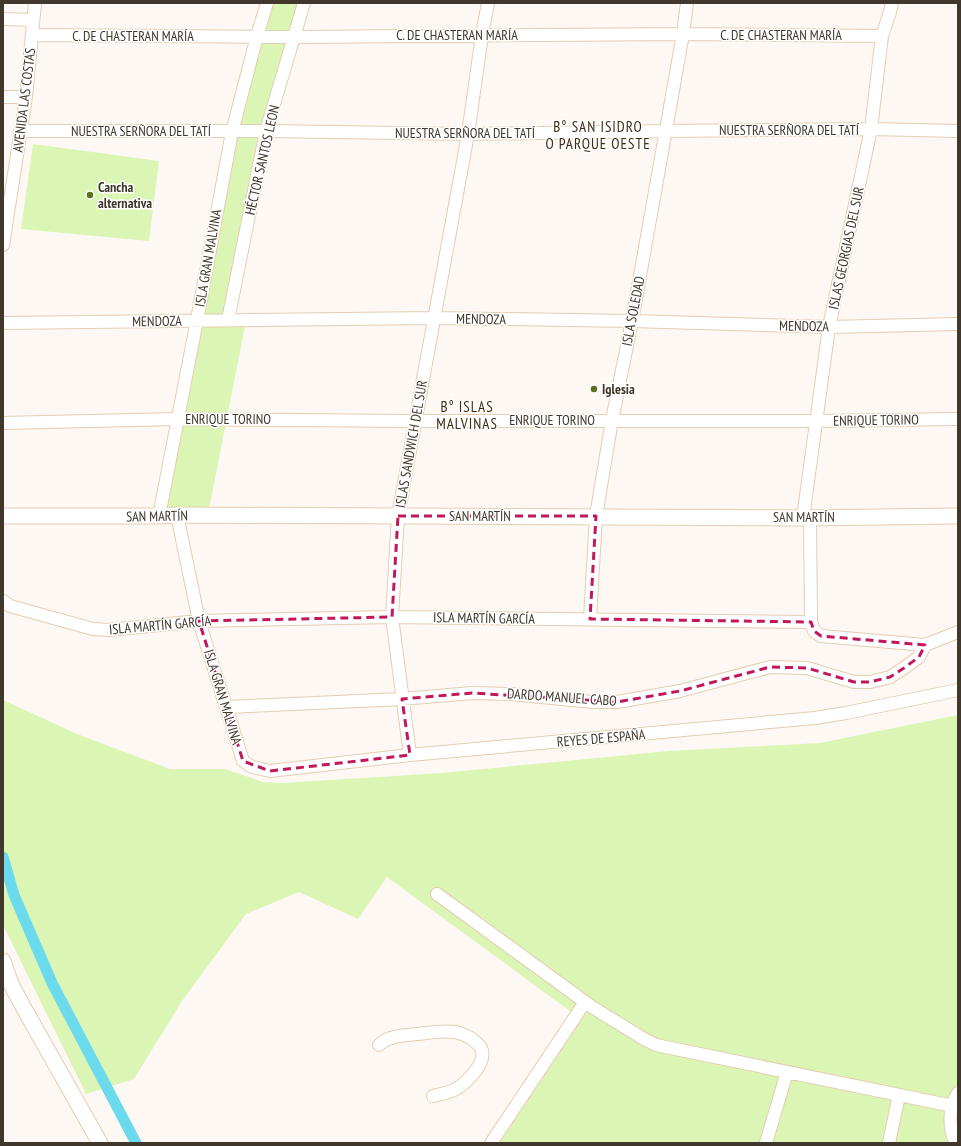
<svg xmlns="http://www.w3.org/2000/svg" width="961" height="1146" font-family="'PT Sans Narrow',sans-serif">
	<rect width="100%" height="100%" fill="#fdf8f3"/>
	<path fill="#dbf5b5" d="M 268,3 L 303,3 L 265,132 L 228,320 L 246,321 L 208,514 L 160,515 L 232,132 Z
		M 33,144 L 159,161 L 149,241 L 21,229 Z
		M 3,700 L 77,734 L 170,769 L 225,769 L 263,782 L 283,783 L 442,773 L 669,751 L 820,743 L 958,715 L 958,1143 L 486,1143 L 574,1014 L 387,877 L 358,919 L 299,892 L 246,914 L 182,1001 L 134,1079 L 86,1094 L 3,925 Z"/>
	<g fill="none" stroke-linecap="round" stroke-linejoin="round">
		<path stroke="#6bdaec" stroke-width="11" d="M 3,857 L 14,895 L 52,983 L 136,1143"/>
		<defs>
			<path id="minor" d="M 3,19 L 33,20
				M 32,35 L 294,37 L 683,34 L 882,36
				M 3,97 L 26,97
				M 20,131 L 266,131 L 468,134 L 666,131 L 871,129 L 958,131
				M 3,245 L 26,97 L 35,3
				M 228,320 L 266,131 L 304,3
				M 3,323 L 434,318 L 632,321 L 829,327 L 958,324
				M 3,423 L 177,419 L 415,421 L 817,421 L 958,419
				M 177,515 L 199,621 L 243,761 L 252,767 L 270,771 L 410,755 L 815,718 L 846,713 L 958,690
				M 159,516 L 197,320 L 232,132 L 257,36 L 267,3
				M 803,518 L 829,327 L 871,129 L 882,36 L 890,12 L 892,3
				M 810,518 L 811,622
				M 3,601 L 10,606 L 93,629 L 109,630 L 199,621 L 392,617 L 811,622 L 814,631 L 821,636 L 925,645 L 958,632
				M 590,619 L 596,516 L 612,420 L 632,321 L 683,34 L 687,3
				M 227,707 L 402,699 L 472,693 L 511,694 L 593,702 L 617,702 L 680,691 L 770,667 L 807,668 L 854,682 L 870,682 L 890,677 L 904,668 L 919,657 L 925,645
				M 410,755 L 392,617 L 398,516 L 468,134 L 482,35 L 488,3
				M 437,894 L 592,1007 L 644,1039 L 656,1045 L 953,1106
				M 379,1045 C 389,1035 402,1036 416,1034 C 428,1033 443,1030 455,1032 C 461,1033 467,1036 472,1039 C 475,1042 479,1044 481,1048 C 488,1062 467,1082 456,1089 C 449,1093 441,1094 433,1096
				M 491,1143 L 585,1002
				M 766,1143 L 787,1072
				M 889,1143 L 899,1095
				M 955,1143 C 949,1127 948,1108 958,1093"/>
			<path id="major" d="M 3,516 L 159,516 L 177,515 L 803,518 L 958,516
				M 3,961 L 11,984 L 26,1012 L 100,1143"/>
		</defs>
		<use href="#minor" stroke="#e5cdb2" stroke-width="14"/>
		<use href="#major" stroke="#e5cdb2" stroke-width="17"/>
		<use href="#minor" stroke="#fff" stroke-width="12"/>
		<use href="#major" stroke="#fff" stroke-width="15"/>
	</g>
	<path fill="none" stroke="#c2185b" stroke-width="3" stroke-dasharray="8 5" stroke-linejoin="round" d="M 398,516 L 596,516 L 590,619 L 811,622 L 814,631 L 821,636 L 925,645 L 919,657 L 904,668 L 890,677 L 870,682 L 854,682 L 807,668 L 770,667 L 680,691 L 617,702 L 472,693 L 402,699 L 410,755 L 270,771 L 243,761 L 199,621 L 392,617 Z"/>
	<g fill="#5b6f1e" stroke="#fff" stroke-width="1.5">
		<circle cx="90" cy="195" r="4"/>
		<circle cx="594" cy="389" r="4"/>
	</g>
	<g text-anchor="middle" stroke-width="3" stroke-linejoin="round" paint-order="stroke">
		<g font-size="14" fill="#41382d" stroke="#fff">
			<text x="457" y="40">C. DE CHASTERAN MARÍA</text>
			<text x="781" y="40">C. DE CHASTERAN MARÍA</text>
			<text x="133" y="41">C. DE CHASTERAN MARÍA</text>
			<text transform="translate(24 100) rotate(-83)" y="5">AVENIDA LAS COSTAS</text>
			<text x="789" y="135">NUESTRA SERÑORA DEL TATÍ</text>
			<text x="141" y="136">NUESTRA SERÑORA DEL TATÍ</text>
			<text x="465" y="138">NUESTRA SERÑORA DEL TATÍ</text>
			<text transform="translate(262 160) rotate(-77)" y="5">HÉCTOR SANTOS LEON</text>
			<text transform="translate(846 248) rotate(-78)" y="5">ISLAS GEORGIAS DEL SUR</text>
			<text transform="translate(208 258) rotate(-80)" y="5">ISLA GRAN MALVINA</text>
			<text transform="translate(633 311) rotate(-79)" y="5">ISLA SOLEDAD</text>
			<text transform="translate(481 319) rotate(1)" y="5">MENDOZA</text>
			<text transform="translate(157 321) rotate(-1)" y="5">MENDOZA</text>
			<text transform="translate(804 326) rotate(1)" y="5">MENDOZA</text>
			<text x="228" y="424">ENRIQUE TORINO</text>
			<text x="552" y="425">ENRIQUE TORINO</text>
			<text transform="translate(876 420) rotate(-1)" y="5">ENRIQUE TORINO</text>
			<text transform="translate(411 444) rotate(-80)" y="5">ISLAS SANDWICH DEL SUR</text>
			<text transform="translate(157 516) rotate(-1)" y="5">SAN MARTÍN</text>
			<text x="480" y="521">SAN MARTÍN</text>
			<text x="804" y="522">SAN MARTÍN</text>
			<text transform="translate(484 618) rotate(1)" y="5">ISLA MARTÍN GARCÍA</text>
			<text transform="translate(160 625) rotate(-5)" y="5">ISLA MARTÍN GARCÍA</text>
			<text transform="translate(223 697) rotate(73)" y="5">ISLA GRAN MALVINA</text>
			<text transform="translate(562 697) rotate(4)" y="5">DARDO MANUEL CABO</text>
			<text transform="translate(601 738) rotate(-5)" y="5">REYES DE ESPAÑA</text>
		</g>
		<g font-size="14" font-weight="bold" fill="#41382d" stroke="#fff" text-anchor="start">
			<text x="98" y="192">Cancha<tspan x="98" dy="16">alternativa</tspan></text>
			<text x="602" y="394">Iglesia</text>
		</g>
		<g font-size="15" letter-spacing="1" fill="#3e2b14" stroke="#fff">
			<text x="598" y="132">B° SAN ISIDRO<tspan x="598" dy="17">O PARQUE OESTE</tspan></text>
			<text x="467" y="412">B° ISLAS<tspan x="467" dy="17">MALVINAS</tspan></text>
		</g>
	</g>
	<rect width="961" height="1146" fill="none" stroke="#41382d" stroke-width="8"/>
</svg>
